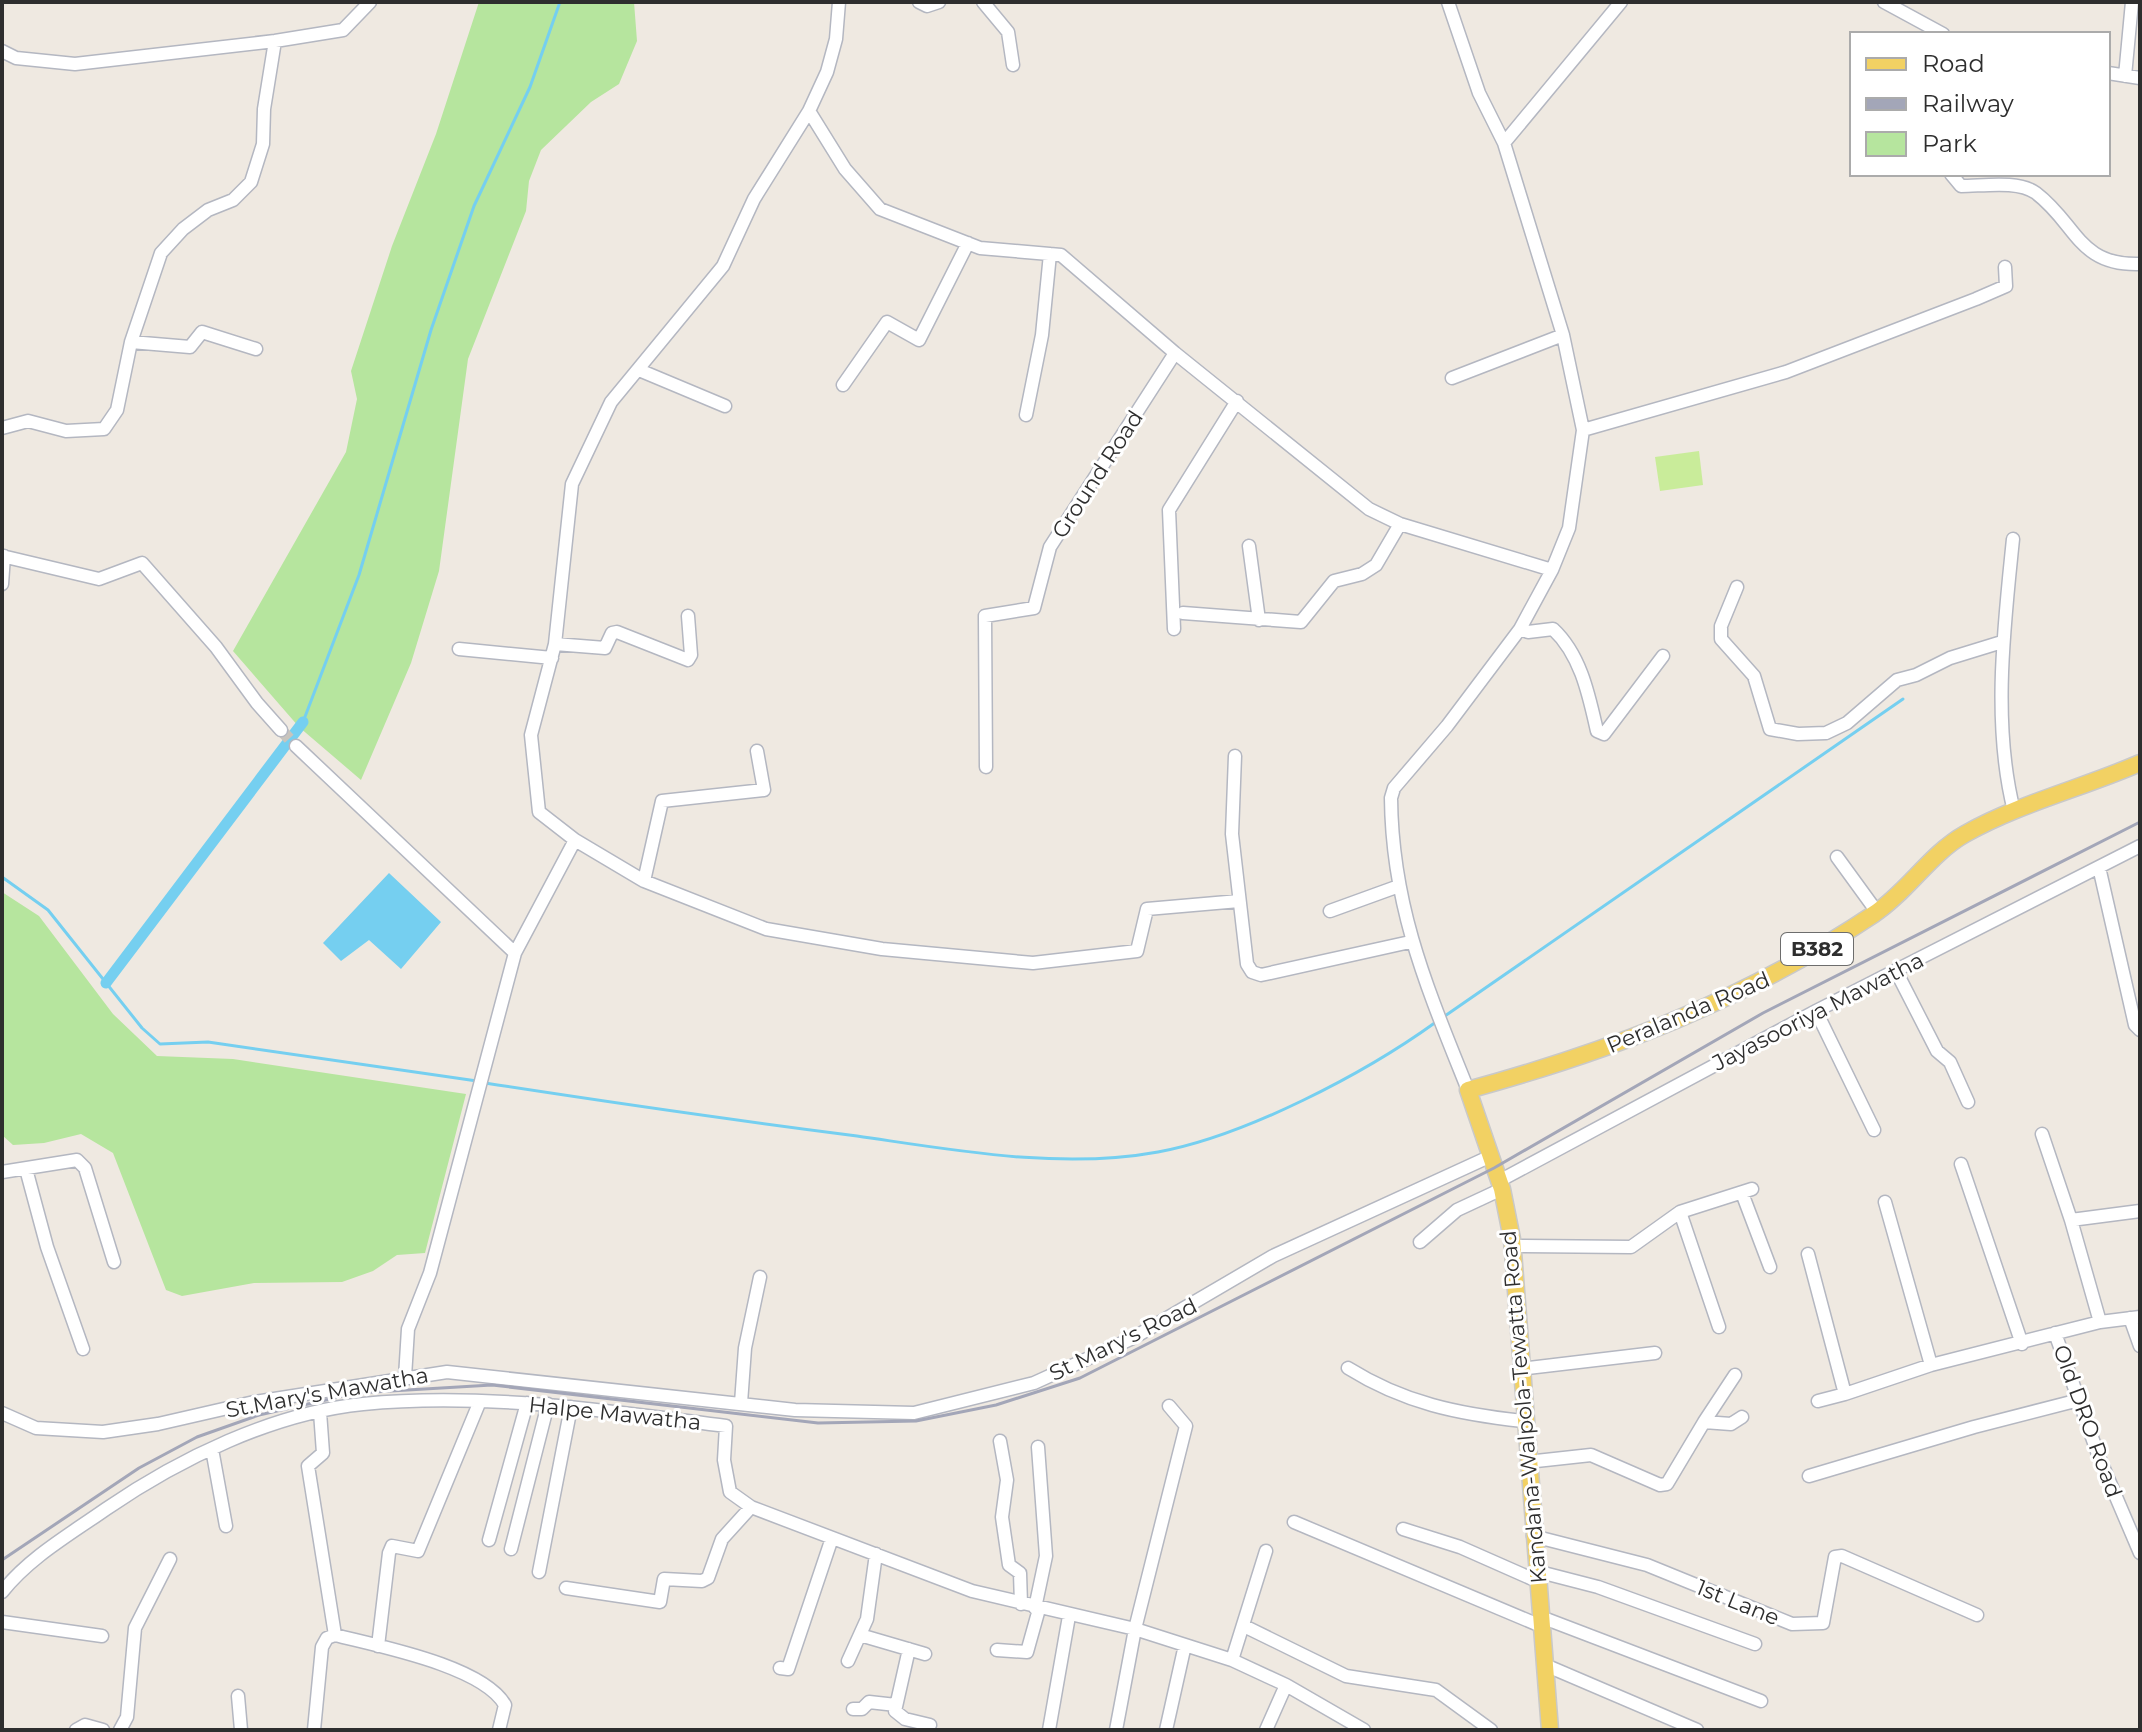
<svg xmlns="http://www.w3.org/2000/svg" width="2142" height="1732" font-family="Montserrat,sans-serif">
	<rect width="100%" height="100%" fill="#efe9e1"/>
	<path fill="#b6e59e" d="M 479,2 L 634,2 L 637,41 L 619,84 L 591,102 L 541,150 L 529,181 L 526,211 L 468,359 L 439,571 L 411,663 L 361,780 L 299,727 L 233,651 L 346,452 L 357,399 L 351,371 L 392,246 L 436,134 Z
		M 2,892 L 39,916 L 113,1014 L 157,1056 L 233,1059 L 466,1094 L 425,1253 L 397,1255 L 373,1271 L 342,1282 L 254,1283 L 182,1296 L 166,1290 L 113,1153 L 81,1134 L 44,1143 L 13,1145 L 2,1135 Z"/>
	<path fill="#c9ec9a" d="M 1699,451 L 1703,485 L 1660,491 L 1655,457 Z"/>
	<path fill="#75cff0" d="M 389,873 L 441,922 L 401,969 L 369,940 L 341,961 L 323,943 Z"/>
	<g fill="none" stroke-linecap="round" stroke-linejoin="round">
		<path stroke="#75cff0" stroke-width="3" d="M 303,722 L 359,575 L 431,330 L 474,206 L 530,87 L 560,2
			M 2,877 L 48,910 L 142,1028 L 160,1044 L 208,1042 L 477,1081
			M 1442,1018 L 1903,699
			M 485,1083 C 608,1102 732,1120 857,1136 C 954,1150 1060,1170 1158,1152 C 1245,1136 1364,1074 1436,1022"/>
		<path stroke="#75cff0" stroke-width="11" d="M 106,983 L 303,722"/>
		<path stroke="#c8c4bd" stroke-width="12" stroke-dasharray="12 6" stroke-linecap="butt" d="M 281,730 L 296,746"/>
		<defs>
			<path id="minor" d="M 919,2 L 927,6 L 939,2
				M 983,2 L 1008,32 L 1013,65
				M 1448,2 L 1479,93 L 1504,143 L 1563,335 L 1583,430 L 1569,528 L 1552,570 L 1520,629 L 1447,726 L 1394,788 L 1391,798 C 1392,908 1428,990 1468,1090
				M 1884,2 L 1943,34
				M 2,51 L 16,58 L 75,64 L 275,41 L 343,30 L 370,2
				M 2108,73 L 2140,78
				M 2125,76 L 2132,2
				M 809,111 L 845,169 L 880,209 L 980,248 L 1061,255 L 1175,353 L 1369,509 L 1400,524 L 1552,570
				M 1504,143 L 1621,2
				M 1951,174 L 1961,186 C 1983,186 2018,180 2036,193 C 2077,224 2078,266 2140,264
				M 131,342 L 190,347 L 202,332 L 256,349
				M 639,370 L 725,406
				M 1452,378 L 1563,335
				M 843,385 L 887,322 L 919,340 L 968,243
				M 1026,415 L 1042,335 L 1050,254
				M 2,428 L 28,421 L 66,431 L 104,429 L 117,410 L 131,342 L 161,253 L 183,229 L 208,210 L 233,200 L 251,182 L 263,144 L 264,109 L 275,41
				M 1583,430 L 1786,372 L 1976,299 L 2006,286 L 2005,267
				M 2013,539 C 2004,627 1992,724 2014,811
				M 1249,546 L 1259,620
				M 2,556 L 99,579 L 142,563 L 216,647 L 257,703 L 281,730
				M 2,584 L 4,556
				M 1737,587 L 1721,626 L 1721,639 L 1754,676 L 1770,729 L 1798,734 L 1826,733 L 1847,723 L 1897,680 L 1916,675 L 1950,658 L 2002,642
				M 1183,613 L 1301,622 L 1334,581 L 1362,574 L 1376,565 L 1400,524
				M 1174,629 L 1169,510 L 1237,401
				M 1520,629 L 1528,632 L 1553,629 C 1581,655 1589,696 1597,731 L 1604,734 L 1663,656
				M 555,644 L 605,648 L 612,633 L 617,632 L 688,660 L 691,655 L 688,616
				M 459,649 L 552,658
				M 296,746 L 515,953 L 430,1273 L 408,1329 L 405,1377
				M 1235,756 L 1232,834 L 1247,964 L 1252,972 L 1261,975 L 1410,942
				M 986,767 L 985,616 L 1034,608 L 1050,547 L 1175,353
				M 575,840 L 644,881 L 766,929 L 882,949 L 1033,963 L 1137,951 L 1147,909 L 1239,901
				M 1837,857 L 1877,912
				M 2099,867 L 2135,1025 L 2140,1030
				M 644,881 L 662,801 L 764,790 L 757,751
				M 1330,911 L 1399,886
				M 515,953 L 575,840 L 539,812 L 531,735 L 555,644 L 572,484 L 611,402 L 723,266 L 754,199 L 809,111 L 827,72 L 836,39 L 839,2
				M 1896,971 L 1937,1051 L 1950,1062 L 1968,1102
				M 1816,1011 L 1874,1130
				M 2042,1134 L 2071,1220
				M 1961,1164 L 2022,1344
				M 26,1169 L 47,1247 L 83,1349
				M 2,1172 L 77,1160 L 85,1168 L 114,1262
				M 1499,1181 L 1816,1011 L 2140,846
				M 1742,1193 L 1770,1267
				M 1885,1202 L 1931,1365 L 2100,1322 L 2140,1317
				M 1680,1212 L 1752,1189
				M 1420,1242 L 1457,1210 L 1502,1189
				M 1512,1246 L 1631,1247 L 1680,1212 L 1719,1327
				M 1808,1254 L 1845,1394 L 1931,1365
				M 2130,1318 L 2140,1346
				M 2100,1322 L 2071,1220 L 2140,1211
				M 2055,1333 L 2099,1457 L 2140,1553
				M 1348,1368 C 1404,1403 1458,1414 1523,1421
				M 1520,1369 L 1655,1353
				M 1818,1401 L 1845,1394
				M 741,1403 L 745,1348 L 760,1277
				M 320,1412 L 323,1453 L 308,1466 L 335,1635
				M 2,1413 L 36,1428 L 103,1432 L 158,1424 L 254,1402 L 447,1372 L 795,1410 L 914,1413 L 1034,1383 L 1133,1338 L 1273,1256 L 1491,1156
				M 1704,1422 L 1735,1375
				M 1000,1441 L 1007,1480 L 1002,1517 L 1009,1565 L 1020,1573 L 1021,1604
				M 212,1449 L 226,1526
				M 1527,1462 L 1591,1455 L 1660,1485 L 1667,1484 L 1704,1422 L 1731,1424 L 1742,1417
				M 1809,1476 L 1974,1427 L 2079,1400
				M 1294,1522 L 1541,1626
				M 1403,1529 L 1460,1547 L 1537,1581
				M 1533,1536 L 1647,1565 L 1792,1624 L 1823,1623 L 1835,1557 L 1842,1556 L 1977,1615
				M 489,1540 L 527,1403
				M 511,1549 L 548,1404
				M 1536,1571 L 1598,1587 L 1755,1644
				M 539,1572 L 571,1407
				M 566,1588 L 660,1602 L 664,1579 L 702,1581 L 708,1578 L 722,1539 L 751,1507
				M 2,1592 C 30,1557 69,1535 106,1509 C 179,1459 273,1413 363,1404 C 484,1392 606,1411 726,1426 L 724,1460 L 730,1492 L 751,1507 L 972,1591 L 1135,1629 L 1232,1660 L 1286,1685 L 1364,1730
				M 1035,1608 L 1046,1556 L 1038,1447
				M 1541,1617 L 1761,1701
				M 2,1622 L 102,1636
				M 1244,1626 L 1346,1676 L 1436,1690 L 1491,1730
				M 860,1635 L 925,1654
				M 378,1646 L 389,1553 L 392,1546 L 418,1551 L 480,1401
				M 909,1649 L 895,1711 L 905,1719 L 930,1725
				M 997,1650 L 1027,1652 L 1039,1609
				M 1232,1660 L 1266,1551
				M 848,1661 L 867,1619 L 876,1554
				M 1545,1665 L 1697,1730
				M 780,1668 L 788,1669 L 832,1538
				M 238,1696 L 241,1730
				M 853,1709 L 862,1709 L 869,1702 L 896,1705
				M 76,1730 L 85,1725 L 103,1730
				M 120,1730 L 127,1717 L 135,1628 L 170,1559
				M 314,1730 L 322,1647 L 327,1638 L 335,1635 C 378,1646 483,1666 505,1705 L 499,1730
				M 1049,1730 L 1069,1616
				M 1116,1730 L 1135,1629 L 1186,1426 L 1169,1406
				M 1166,1730 L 1185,1645
				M 1266,1730 L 1286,1685"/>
			<path id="major" d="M 1550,1730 L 1512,1239 L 1502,1189 L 1468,1090 C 1614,1050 1747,999 1874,914 C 1907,892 1931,853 1965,834 C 2020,803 2083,788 2140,763"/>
		</defs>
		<use href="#minor" stroke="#b4b7c1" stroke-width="15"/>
		<use href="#major" stroke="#c9c9c9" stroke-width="19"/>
		<use href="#minor" stroke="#fff" stroke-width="12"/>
		<use href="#major" stroke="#f2d163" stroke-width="16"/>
		<path stroke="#a3a6b8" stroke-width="3" d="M 2,1560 L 139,1468 L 197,1437 L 259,1415 L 357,1393 L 492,1385 L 818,1423 L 916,1421 L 996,1405 L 1080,1378 L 1494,1168 L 1763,1013 L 2140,822"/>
	</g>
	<g text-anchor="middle" stroke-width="6" stroke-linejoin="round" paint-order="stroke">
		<rect fill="#fff" stroke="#6d6d6d" stroke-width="2" x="1781" y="933" width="72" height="32" rx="6"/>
		<g font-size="20" font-weight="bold" fill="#2e2e2e">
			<text x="1817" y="956">B382</text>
		</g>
		<g font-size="22" fill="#2e2e2e" stroke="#fff">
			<text transform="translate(1097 474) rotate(-57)" y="8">Ground Road</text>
			<text transform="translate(1818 1011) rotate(-27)" y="8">Jayasooriya Mawatha</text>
			<text transform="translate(1688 1012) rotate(-23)" y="8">Peralanda Road</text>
			<text transform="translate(1123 1339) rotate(-26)" y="8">St Mary's Road</text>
			<text transform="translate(327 1392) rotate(-10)" y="8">St.Mary's Mawatha</text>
			<text transform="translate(1523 1407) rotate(-95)" y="8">Kandana-Walpola-Tewatta Road</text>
			<text transform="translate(615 1413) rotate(6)" y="8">Halpe Mawatha</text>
			<text transform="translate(2088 1421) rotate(70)" y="8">Old DRO Road</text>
			<text transform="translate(1738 1602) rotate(22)" y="8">1st Lane</text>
		</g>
	</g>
	<rect width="2142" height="1732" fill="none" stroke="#2e2e2e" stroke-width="8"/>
	<rect x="1850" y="32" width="260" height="144" fill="#ffffff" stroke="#ababab" stroke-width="2"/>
	<rect x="1866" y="58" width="40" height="12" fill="#f2d163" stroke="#ababab" stroke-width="2"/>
	<text x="1922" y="72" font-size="24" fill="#2e2e2e">Road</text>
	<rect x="1866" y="98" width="40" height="12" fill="#a3a6b8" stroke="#ababab" stroke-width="2"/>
	<text x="1922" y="112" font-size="24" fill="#2e2e2e">Railway</text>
	<rect x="1866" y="132" width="40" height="24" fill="#b6e59e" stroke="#ababab" stroke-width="2"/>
	<text x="1922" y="152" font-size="24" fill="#2e2e2e">Park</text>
</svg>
